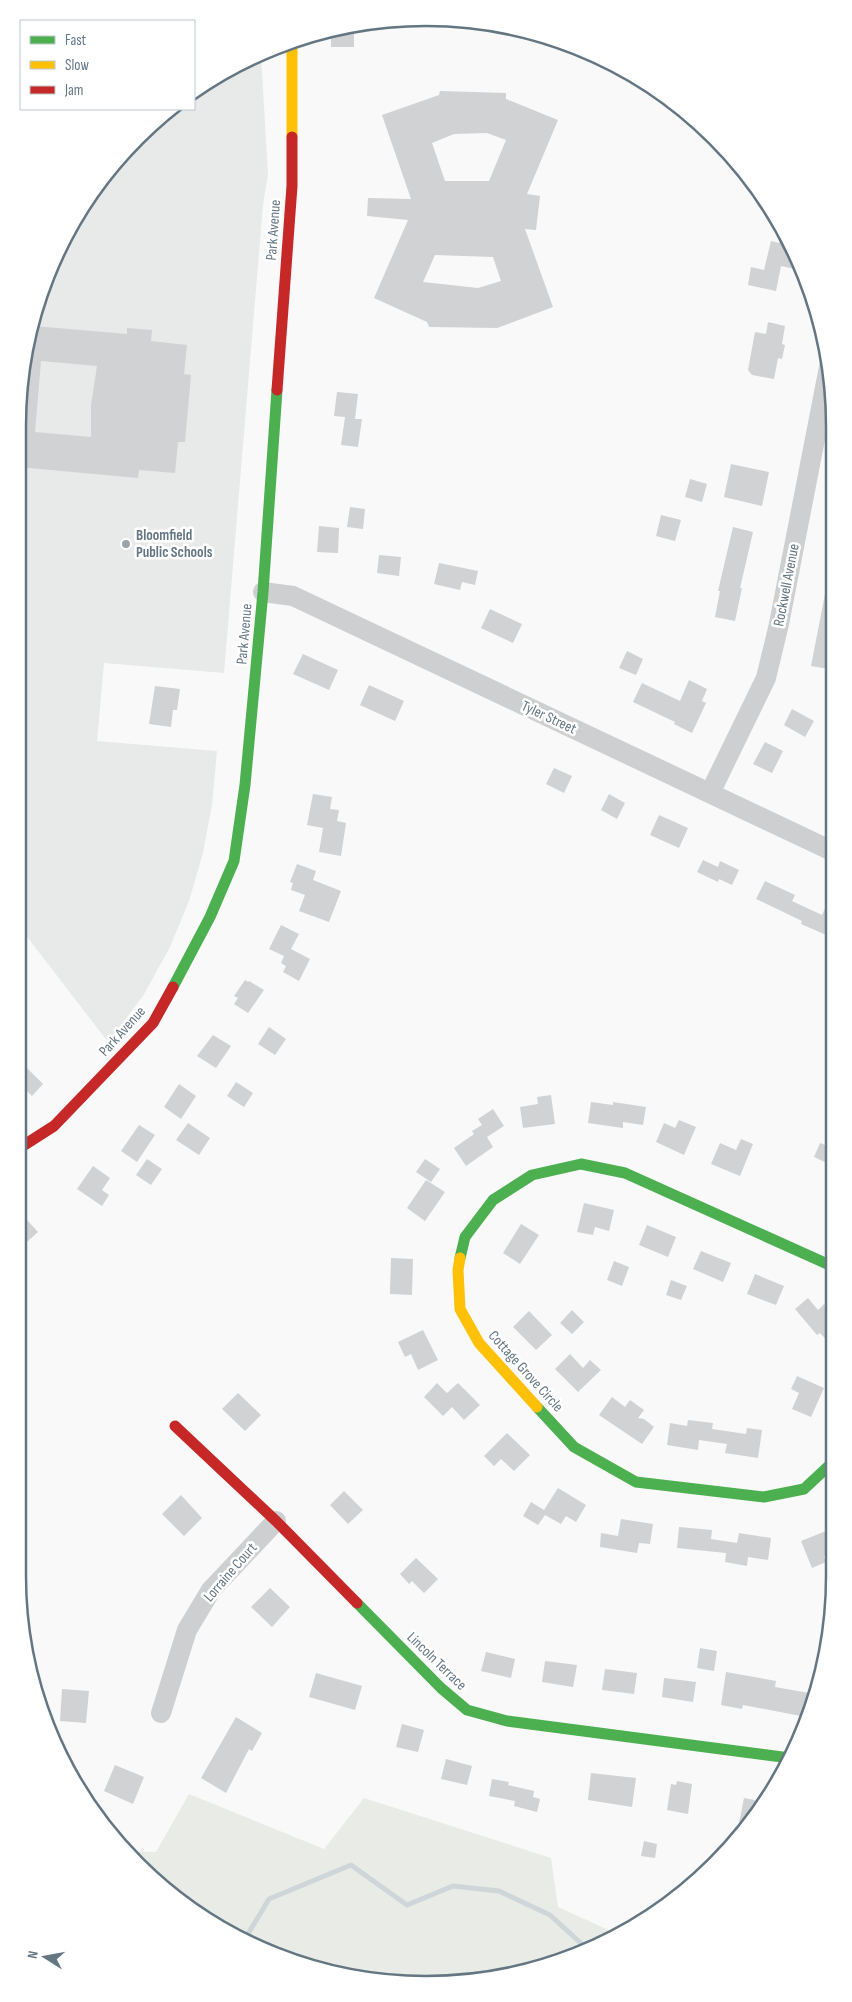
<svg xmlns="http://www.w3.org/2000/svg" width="852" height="2002" font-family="'Sofia Sans Condensed',sans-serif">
	<rect width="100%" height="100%" fill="#f9f9f9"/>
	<path fill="#e8e9e9" d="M 261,54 L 268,175 L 263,205 L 224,673 L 104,663 L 97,741 L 217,751 L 212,805 L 203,853 L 189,901 L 170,947 L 143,996 L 108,1042 L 18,925 L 18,426 L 39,294 L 72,222 L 119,156 L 170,109 L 194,109 L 194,92 L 246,60 Z"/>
	<path fill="#e8ebe6" d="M 189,1794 L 324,1849 L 364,1798 L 551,1858 L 558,1907 L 615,1933 L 643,1919 L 630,1930 L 505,1977 L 426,1984 L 347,1977 L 222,1930 L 125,1851 L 156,1852 Z"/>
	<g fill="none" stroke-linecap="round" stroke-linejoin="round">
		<path stroke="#ced6d9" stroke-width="5" d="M 245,1939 L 269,1899 L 351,1865 L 407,1905 L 453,1886 L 499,1891 L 550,1915 L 585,1947"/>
	</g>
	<path fill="#d0d2d3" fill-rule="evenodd" d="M 354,26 L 354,47 L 331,47 L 331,30 Z
		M 440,91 L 506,93 L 506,99 L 558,120 L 527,194 L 540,196 L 536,230 L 525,229 L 553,307 L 497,328 L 429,327 L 427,322 L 374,298 L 408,220 L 367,216 L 368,198 L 411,199 L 382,115 L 439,95 ZM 487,133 L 506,140 L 489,181 L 445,181 L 432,143 L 454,134 ZM 435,255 L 493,257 L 501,281 L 478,288 L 423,282 Z
		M 771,241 L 789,245 L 804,271 L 781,266 L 776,291 L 748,285 L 751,267 L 764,270 Z
		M 768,322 L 785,326 L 782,344 L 785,345 L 782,359 L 778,358 L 774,379 L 752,375 L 748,370 L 755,332 L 766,334 Z
		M 34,326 L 127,334 L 127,328 L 152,330 L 151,341 L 187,345 L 184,374 L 191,375 L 185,442 L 178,442 L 175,473 L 139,470 L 138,478 L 18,467 L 18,426 ZM 41,361 L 97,366 L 91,405 L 91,437 L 35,432 Z
		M 337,392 L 358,394 L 355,419 L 362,419 L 358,447 L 341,445 L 345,417 L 334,416 Z
		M 731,464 L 769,472 L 762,506 L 724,497 Z
		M 690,479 L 707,484 L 702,502 L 685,497 Z
		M 350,507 L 365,509 L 363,529 L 347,527 Z
		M 661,515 L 681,520 L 675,541 L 656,536 Z
		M 319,526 L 339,528 L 338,553 L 317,552 Z
		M 733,527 L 753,532 L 740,588 L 742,588 L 735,621 L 715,617 L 720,591 L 718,591 Z
		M 379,555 L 401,557 L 399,576 L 377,573 Z
		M 439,563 L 478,571 L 475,585 L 462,582 L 460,590 L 434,584 Z
		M 825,594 L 832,594 L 832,657 L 829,669 L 811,666 Z
		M 490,609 L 522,624 L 513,643 L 481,628 Z
		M 627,651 L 643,659 L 636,675 L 619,668 Z
		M 303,654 L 338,670 L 329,690 L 293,674 Z
		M 689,680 L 707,689 L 702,701 L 706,703 L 692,733 L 674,724 L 675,722 L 633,702 L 642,683 L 680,701 Z
		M 369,685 L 404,701 L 395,721 L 360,705 Z
		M 155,686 L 180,689 L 177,710 L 173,710 L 171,727 L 149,724 Z
		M 792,709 L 814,721 L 805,737 L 784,725 Z
		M 765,742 L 783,751 L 772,773 L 753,764 Z
		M 554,768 L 572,776 L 564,793 L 546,784 Z
		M 313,794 L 332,797 L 330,809 L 339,810 L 337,821 L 346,823 L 341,856 L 319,852 L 323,828 L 307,825 Z
		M 609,794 L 625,803 L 617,819 L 601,810 Z
		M 659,815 L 688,828 L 679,848 L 650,835 Z
		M 703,860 L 718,867 L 720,861 L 739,870 L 732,885 L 719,879 L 718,882 L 697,872 Z
		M 297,864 L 316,871 L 313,880 L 341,891 L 329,922 L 299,911 L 305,895 L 291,890 L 293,883 L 290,882 Z
		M 765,881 L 795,895 L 792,901 L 822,915 L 832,893 L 833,938 L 801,924 L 802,921 L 756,899 Z
		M 281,925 L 299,934 L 291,949 L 310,959 L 299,981 L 283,972 L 286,966 L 281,963 L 284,956 L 269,949 Z
		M 245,980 L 248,982 L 249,981 L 264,990 L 248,1013 L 234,1004 L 238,998 L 234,996 Z
		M 269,1027 L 286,1039 L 275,1055 L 258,1044 Z
		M 213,1035 L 231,1046 L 216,1068 L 197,1056 Z
		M 18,1059 L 43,1084 L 32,1096 L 26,1090 L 18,1099 Z
		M 236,1082 L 253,1093 L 244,1107 L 227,1096 Z
		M 179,1084 L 196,1096 L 181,1119 L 164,1107 Z
		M 551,1095 L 555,1124 L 523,1128 L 520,1107 L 538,1104 L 537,1097 Z
		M 591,1102 L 613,1105 L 613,1102 L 646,1107 L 643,1125 L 623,1122 L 623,1128 L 588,1123 Z
		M 493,1109 L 504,1126 L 487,1137 L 493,1147 L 466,1166 L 454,1148 L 474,1134 L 472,1131 L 482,1125 L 478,1119 Z
		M 679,1120 L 696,1127 L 684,1155 L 656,1142 L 664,1123 L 675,1128 Z
		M 188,1123 L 210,1138 L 199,1155 L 176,1140 Z
		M 139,1125 L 155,1135 L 137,1162 L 121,1151 Z
		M 741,1139 L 753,1144 L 740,1176 L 711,1164 L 720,1143 L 736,1150 Z
		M 820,1143 L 833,1148 L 833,1154 L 829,1164 L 814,1157 Z
		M 147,1159 L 162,1169 L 151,1185 L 136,1175 Z
		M 425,1159 L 440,1169 L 431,1182 L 416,1172 Z
		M 93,1166 L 110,1178 L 102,1190 L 109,1195 L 102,1206 L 77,1189 Z
		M 426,1180 L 445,1192 L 425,1221 L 407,1208 Z
		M 584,1203 L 614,1210 L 609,1231 L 595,1227 L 593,1235 L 577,1232 Z
		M 18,1210 L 38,1232 L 18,1250 Z
		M 521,1224 L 539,1235 L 520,1264 L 503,1253 Z
		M 647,1225 L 676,1237 L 668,1257 L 639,1245 Z
		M 701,1251 L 731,1263 L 723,1282 L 693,1269 Z
		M 391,1258 L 413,1259 L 412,1295 L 390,1294 Z
		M 614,1261 L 629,1267 L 622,1286 L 607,1280 Z
		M 755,1274 L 784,1286 L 776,1305 L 747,1294 Z
		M 671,1280 L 687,1286 L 681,1300 L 666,1295 Z
		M 808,1298 L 818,1310 L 824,1304 L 834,1315 L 834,1348 L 820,1333 L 817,1335 L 795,1309 Z
		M 572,1310 L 584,1322 L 572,1334 L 560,1323 Z
		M 529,1311 L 552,1335 L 536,1350 L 513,1327 Z
		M 423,1330 L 438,1360 L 418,1370 L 411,1354 L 405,1357 L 398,1342 Z
		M 570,1354 L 583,1368 L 590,1360 L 601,1370 L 578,1392 L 555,1369 Z
		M 797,1376 L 824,1388 L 811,1417 L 792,1409 L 799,1393 L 791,1389 Z
		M 437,1383 L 447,1393 L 458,1383 L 480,1405 L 464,1420 L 452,1407 L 443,1416 L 424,1397 Z
		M 238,1393 L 261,1415 L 245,1431 L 222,1409 Z
		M 612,1397 L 625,1407 L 630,1400 L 644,1410 L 638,1418 L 644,1419 L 654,1427 L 642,1444 L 599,1415 Z
		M 688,1420 L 713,1423 L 712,1429 L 746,1434 L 747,1428 L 762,1430 L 758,1458 L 725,1453 L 727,1444 L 699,1440 L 698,1450 L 667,1445 L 670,1423 L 687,1426 Z
		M 507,1433 L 530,1455 L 514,1471 L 501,1459 L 494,1466 L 484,1456 Z
		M 558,1488 L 586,1505 L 576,1522 L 566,1516 L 561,1524 L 545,1515 L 538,1525 L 523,1516 L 531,1502 L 544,1510 Z
		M 344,1491 L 363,1510 L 348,1524 L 330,1505 Z
		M 181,1495 L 202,1518 L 184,1536 L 162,1514 Z
		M 621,1519 L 653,1524 L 650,1544 L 639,1543 L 637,1553 L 600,1547 L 601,1533 L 618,1536 Z
		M 679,1527 L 712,1530 L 711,1539 L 737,1543 L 739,1533 L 771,1538 L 768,1560 L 748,1557 L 747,1566 L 725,1562 L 726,1553 L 677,1548 Z
		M 831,1529 L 834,1537 L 834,1552 L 824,1556 L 826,1562 L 812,1568 L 801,1541 Z
		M 416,1558 L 438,1579 L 424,1593 L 412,1581 L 409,1584 L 400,1574 Z
		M 270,1588 L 290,1607 L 272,1627 L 251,1607 Z
		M 700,1648 L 717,1651 L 714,1671 L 697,1668 Z
		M 486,1652 L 515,1659 L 511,1678 L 481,1671 Z
		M 545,1661 L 577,1665 L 573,1687 L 542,1682 Z
		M 605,1669 L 637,1673 L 634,1694 L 602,1690 Z
		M 726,1672 L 776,1681 L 775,1687 L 815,1694 L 813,1708 L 810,1714 L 806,1713 L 806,1717 L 743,1705 L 742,1709 L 721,1705 Z
		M 316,1673 L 362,1686 L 355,1710 L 309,1697 Z
		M 664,1678 L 696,1682 L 693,1702 L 662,1697 Z
		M 62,1689 L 89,1691 L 86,1723 L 60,1721 Z
		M 236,1717 L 262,1733 L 252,1751 L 249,1749 L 226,1793 L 201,1778 Z
		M 402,1724 L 424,1730 L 418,1752 L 396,1747 Z
		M 446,1759 L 472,1766 L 467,1785 L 441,1779 Z
		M 115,1765 L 144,1777 L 133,1804 L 104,1791 Z
		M 591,1773 L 636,1778 L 632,1807 L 588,1800 Z
		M 492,1779 L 509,1782 L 508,1785 L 534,1791 L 533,1797 L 540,1799 L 537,1812 L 514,1806 L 515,1801 L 489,1796 Z
		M 677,1781 L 692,1784 L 688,1814 L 667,1810 L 671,1784 L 676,1785 Z
		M 744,1798 L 764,1802 L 735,1843 Z
		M 644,1841 L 657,1844 L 655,1858 L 641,1856 Z"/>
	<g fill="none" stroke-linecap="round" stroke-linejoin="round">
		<path stroke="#cecfd0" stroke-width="20" d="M 263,592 L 293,596 L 832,851
			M 710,793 L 766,678 L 779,624 L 829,367
			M 161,1713 L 187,1630 L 211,1590 L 276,1521"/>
		<path stroke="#4caf50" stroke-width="11" d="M 173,987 L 210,917 L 234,861 L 245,785 L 263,592 L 277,390
			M 460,1258 L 465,1237 L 493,1200 L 532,1175 L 581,1164 L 625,1173 L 834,1267
			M 537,1407 L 574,1447 L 636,1482 L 764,1497 L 804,1489 L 834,1461
			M 357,1603 L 441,1688 L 467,1710 L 507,1721 L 790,1758"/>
		<path stroke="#ffc107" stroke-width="11" d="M 292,42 L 292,137
			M 460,1258 L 458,1270 L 460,1309 L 479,1343 L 537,1407"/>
		<path stroke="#c62828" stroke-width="11" d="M 277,390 L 292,186 L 292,137
			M 18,1149 L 54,1126 L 153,1023 L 173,987
			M 175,1426 L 276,1521 L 357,1603"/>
	</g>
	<circle fill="#99a4ac" stroke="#fff" stroke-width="2" cx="126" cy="544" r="5"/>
	<g text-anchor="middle" stroke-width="5" stroke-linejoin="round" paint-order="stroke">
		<g font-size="15" fill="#657683" stroke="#fff">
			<text transform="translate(273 230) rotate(-86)" y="5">Park Avenue</text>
			<text transform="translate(786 585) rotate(-79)" y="5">Rockwell Avenue</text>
			<text transform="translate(244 634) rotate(-85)" y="5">Park Avenue</text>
			<text transform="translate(549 717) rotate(25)" y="5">Tyler Street</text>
			<text transform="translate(122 1031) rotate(-48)" y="5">Park Avenue</text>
			<text transform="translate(526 1371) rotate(48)" y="5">Cottage Grove Circle</text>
			<text transform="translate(230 1572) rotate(-49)" y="5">Lorraine Court</text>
			<text transform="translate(437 1661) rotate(44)" y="5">Lincoln Terrace</text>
		</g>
		<g font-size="15" font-weight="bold" fill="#657683" stroke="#fff" text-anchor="start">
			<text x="136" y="540">Bloomfield<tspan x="136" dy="17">Public Schools</tspan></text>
		</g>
	</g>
	<path d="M0 0H852V2002H0ZM426 26H426A400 400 0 0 1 826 426V1576A400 400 0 0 1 426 1976H426A400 400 0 0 1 26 1576V426A400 400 0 0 1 426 26Z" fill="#fff" fill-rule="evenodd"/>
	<path fill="none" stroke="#657683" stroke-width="2.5" d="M426 26H426A400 400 0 0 1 826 426V1576A400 400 0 0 1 426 1976H426A400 400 0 0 1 26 1576V426A400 400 0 0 1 426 26Z"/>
	<rect x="20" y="20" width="175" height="90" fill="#ffffff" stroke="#c1c8cd"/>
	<rect x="30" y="36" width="25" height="8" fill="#4caf50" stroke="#c1c8cd"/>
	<text x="65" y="45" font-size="15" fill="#657683">Fast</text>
	<rect x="30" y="61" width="25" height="8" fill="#ffc107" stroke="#c1c8cd"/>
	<text x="65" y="70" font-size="15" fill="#657683">Slow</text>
	<rect x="30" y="86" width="25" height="8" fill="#c62828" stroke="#c1c8cd"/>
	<text x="65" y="95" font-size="15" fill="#657683">Jam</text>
	<g transform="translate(45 1957) rotate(281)" stroke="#ffffff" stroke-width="4" paint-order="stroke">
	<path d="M0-4L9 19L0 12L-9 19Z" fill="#657683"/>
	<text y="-8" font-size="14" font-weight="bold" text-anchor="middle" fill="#657683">N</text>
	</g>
</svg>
